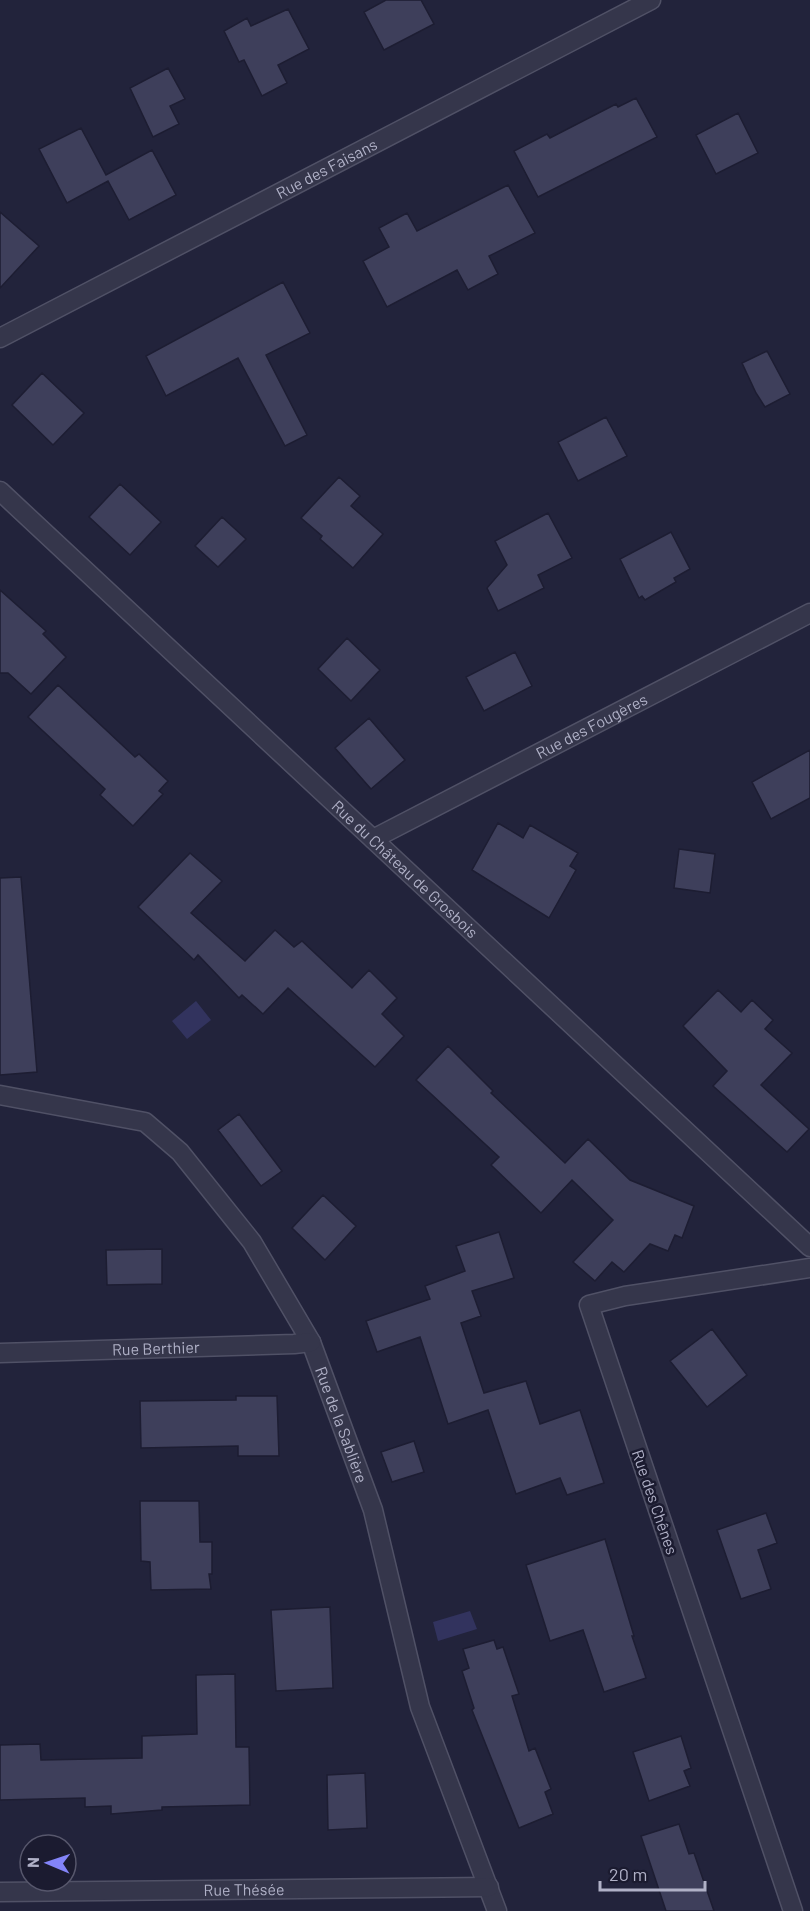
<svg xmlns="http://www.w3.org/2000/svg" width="810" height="1911" font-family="Barlow,sans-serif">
	<rect width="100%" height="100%" fill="#22233b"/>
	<path fill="#32335e" d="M 196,1001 L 211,1020 L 187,1039 L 172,1021 Z
		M 470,1611 L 477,1629 L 438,1641 L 433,1622 Z"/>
	<path fill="#3e3f5b" stroke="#1d1d32" stroke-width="1.5" d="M 386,0 L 421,0 L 434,24 L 384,50 L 364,12 Z
		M 288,9 L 309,49 L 278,65 L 287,83 L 262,96 L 244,60 L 239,62 L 224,31 L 247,18 L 251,26 Z
		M 168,68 L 185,99 L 170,106 L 179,124 L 153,137 L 130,88 Z
		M 636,98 L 657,137 L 538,197 L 514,151 L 547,134 L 550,138 L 616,104 L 618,107 Z
		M 738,113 L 758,153 L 716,174 L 696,135 Z
		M 81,128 L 106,175 L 152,150 L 176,195 L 129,220 L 108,181 L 67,203 L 39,149 Z
		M 508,185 L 535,233 L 489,256 L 498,274 L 468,290 L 457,270 L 387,307 L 363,261 L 389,247 L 379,228 L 407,213 L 417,231 Z
		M 0,212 L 39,246 L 0,288 Z
		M 283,282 L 310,333 L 266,355 L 307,435 L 285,446 L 238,358 L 166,396 L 146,356 Z
		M 767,351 L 790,394 L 765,407 L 756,393 L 742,363 Z
		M 42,373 L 84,413 L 53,445 L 12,405 Z
		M 606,417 L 627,456 L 578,481 L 558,442 Z
		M 339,477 L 360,496 L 351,506 L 383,534 L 353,568 L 320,539 L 322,536 L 301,518 Z
		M 120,484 L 161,522 L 130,555 L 89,517 Z
		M 548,513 L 572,558 L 538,575 L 544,588 L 498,611 L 487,588 L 507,565 L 495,541 Z
		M 222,517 L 246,539 L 218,567 L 195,546 Z
		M 671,532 L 690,569 L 674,578 L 676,582 L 645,600 L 642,596 L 639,598 L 620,559 Z
		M 0,590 L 46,631 L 43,634 L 66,657 L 31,694 L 8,673 L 0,673 Z
		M 347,638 L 380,670 L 351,701 L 318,669 Z
		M 515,652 L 532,686 L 484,711 L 466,677 Z
		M 58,685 L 135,757 L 139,754 L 168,781 L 159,791 L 163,794 L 133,826 L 100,795 L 105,789 L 28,717 Z
		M 369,718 L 405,760 L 371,789 L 335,748 Z
		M 810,750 L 810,798 L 771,819 L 752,782 Z
		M 498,823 L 523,838 L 530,825 L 578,853 L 570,866 L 576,870 L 549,918 L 472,870 Z
		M 679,849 L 715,854 L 710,893 L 674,888 Z
		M 190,853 L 222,881 L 191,913 L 245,961 L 275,930 L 294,947 L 302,941 L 352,988 L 369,970 L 397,998 L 382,1014 L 404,1036 L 375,1067 L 288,988 L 263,1014 L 242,995 L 239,998 L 198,955 L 194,960 L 138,907 Z
		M 21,877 L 37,1072 L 0,1075 L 0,878 Z
		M 718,990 L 741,1012 L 752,1000 L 773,1020 L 765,1029 L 792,1053 L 761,1085 L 809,1129 L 787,1152 L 713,1086 L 727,1071 L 683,1026 Z
		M 448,1046 L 493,1091 L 491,1093 L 565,1163 L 588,1139 L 630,1180 L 694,1206 L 682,1238 L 675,1235 L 668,1251 L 650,1244 L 624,1272 L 612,1262 L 595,1281 L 573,1262 L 613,1220 L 572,1180 L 541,1213 L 491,1165 L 499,1157 L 416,1080 Z
		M 239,1114 L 282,1171 L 261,1186 L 218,1130 Z
		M 323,1195 L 356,1226 L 325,1260 L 292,1228 Z
		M 499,1232 L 514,1278 L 472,1291 L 481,1316 L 461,1323 L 484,1393 L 526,1381 L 540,1424 L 580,1410 L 604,1483 L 567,1495 L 560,1478 L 516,1494 L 488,1410 L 448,1424 L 420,1337 L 377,1352 L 366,1321 L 430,1299 L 425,1286 L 465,1271 L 456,1246 Z
		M 162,1249 L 162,1284 L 107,1285 L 106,1250 Z
		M 712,1329 L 747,1375 L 707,1407 L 670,1361 Z
		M 236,1396 L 277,1396 L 279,1456 L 238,1456 L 238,1446 L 141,1448 L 140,1401 L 236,1400 Z
		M 414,1441 L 424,1472 L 392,1482 L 381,1452 Z
		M 140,1501 L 199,1501 L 200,1542 L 212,1542 L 212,1574 L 209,1574 L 211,1589 L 151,1590 L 150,1562 L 141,1561 Z
		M 766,1513 L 777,1543 L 758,1550 L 771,1589 L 741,1599 L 717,1530 Z
		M 605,1539 L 634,1636 L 632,1636 L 646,1678 L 604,1692 L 583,1630 L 550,1641 L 526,1565 Z
		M 330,1607 L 333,1688 L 276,1691 L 271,1610 Z
		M 494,1640 L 497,1649 L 503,1647 L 519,1694 L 512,1696 L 529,1751 L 535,1748 L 551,1789 L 545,1792 L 553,1814 L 519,1828 L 472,1710 L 474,1708 L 462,1671 L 469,1668 L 463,1649 Z
		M 235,1674 L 236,1747 L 249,1747 L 250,1805 L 162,1807 L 162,1810 L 111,1814 L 111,1806 L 85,1807 L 85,1798 L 0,1800 L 0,1745 L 40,1744 L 41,1760 L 142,1758 L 142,1736 L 197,1734 L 196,1675 Z
		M 681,1736 L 691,1768 L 684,1771 L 690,1786 L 649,1801 L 633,1752 Z
		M 365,1773 L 367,1828 L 328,1830 L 327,1775 Z
		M 679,1824 L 689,1854 L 694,1853 L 714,1911 L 666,1911 L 641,1836 Z"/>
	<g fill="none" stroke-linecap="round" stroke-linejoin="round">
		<defs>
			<g id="street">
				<path id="s1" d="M 0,338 L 651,0"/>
				<path id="s2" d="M 0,491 L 810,1247"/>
				<path id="s3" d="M 373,839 L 810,613"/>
				<path id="s4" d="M 0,1095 L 145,1122 L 180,1152 L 252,1242 L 311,1342 L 373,1510 L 420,1707 L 497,1911"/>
				<path id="s5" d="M 0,1353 L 294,1344 L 311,1342"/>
				<path id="s6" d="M 0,1892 L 489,1887"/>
				<path d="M 793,1911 L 589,1305 L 625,1296 L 810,1268"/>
			</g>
		</defs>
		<use href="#street" stroke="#505166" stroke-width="21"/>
		<use href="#street" stroke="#35364b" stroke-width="18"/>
	</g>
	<g text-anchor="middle" stroke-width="5" stroke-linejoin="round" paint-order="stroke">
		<g font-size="16" fill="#b0b1c7" stroke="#1b1b30">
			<text dy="6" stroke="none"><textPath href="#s1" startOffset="368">Rue des Faisans</textPath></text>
			<text dy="6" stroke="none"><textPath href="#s3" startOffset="246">Rue des Fougères</textPath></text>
			<text dy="6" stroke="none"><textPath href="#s2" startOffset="554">Rue du Château de Grosbois</textPath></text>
			<text dy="6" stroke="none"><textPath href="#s5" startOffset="156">Rue Berthier</textPath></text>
			<text dy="6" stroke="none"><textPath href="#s4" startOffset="513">Rue de la Sablière</textPath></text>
			<text transform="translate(655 1502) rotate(71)" y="6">Rue des Chênes</text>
			<text dy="6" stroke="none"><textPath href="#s6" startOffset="244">Rue Thésée</textPath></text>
		</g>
	</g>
	<g transform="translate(48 1863) rotate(272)"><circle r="28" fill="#1b1b30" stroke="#57576c" stroke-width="1.5"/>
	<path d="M0-4.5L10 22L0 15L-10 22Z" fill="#8384f9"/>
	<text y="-9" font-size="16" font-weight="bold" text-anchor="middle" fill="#b0b1c7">N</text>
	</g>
	<path d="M600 1881v9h105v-9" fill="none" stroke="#b0b1c7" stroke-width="3"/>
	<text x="609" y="1881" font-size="18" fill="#b0b1c7" stroke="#1b1b30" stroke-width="4.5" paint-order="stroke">20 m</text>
</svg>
